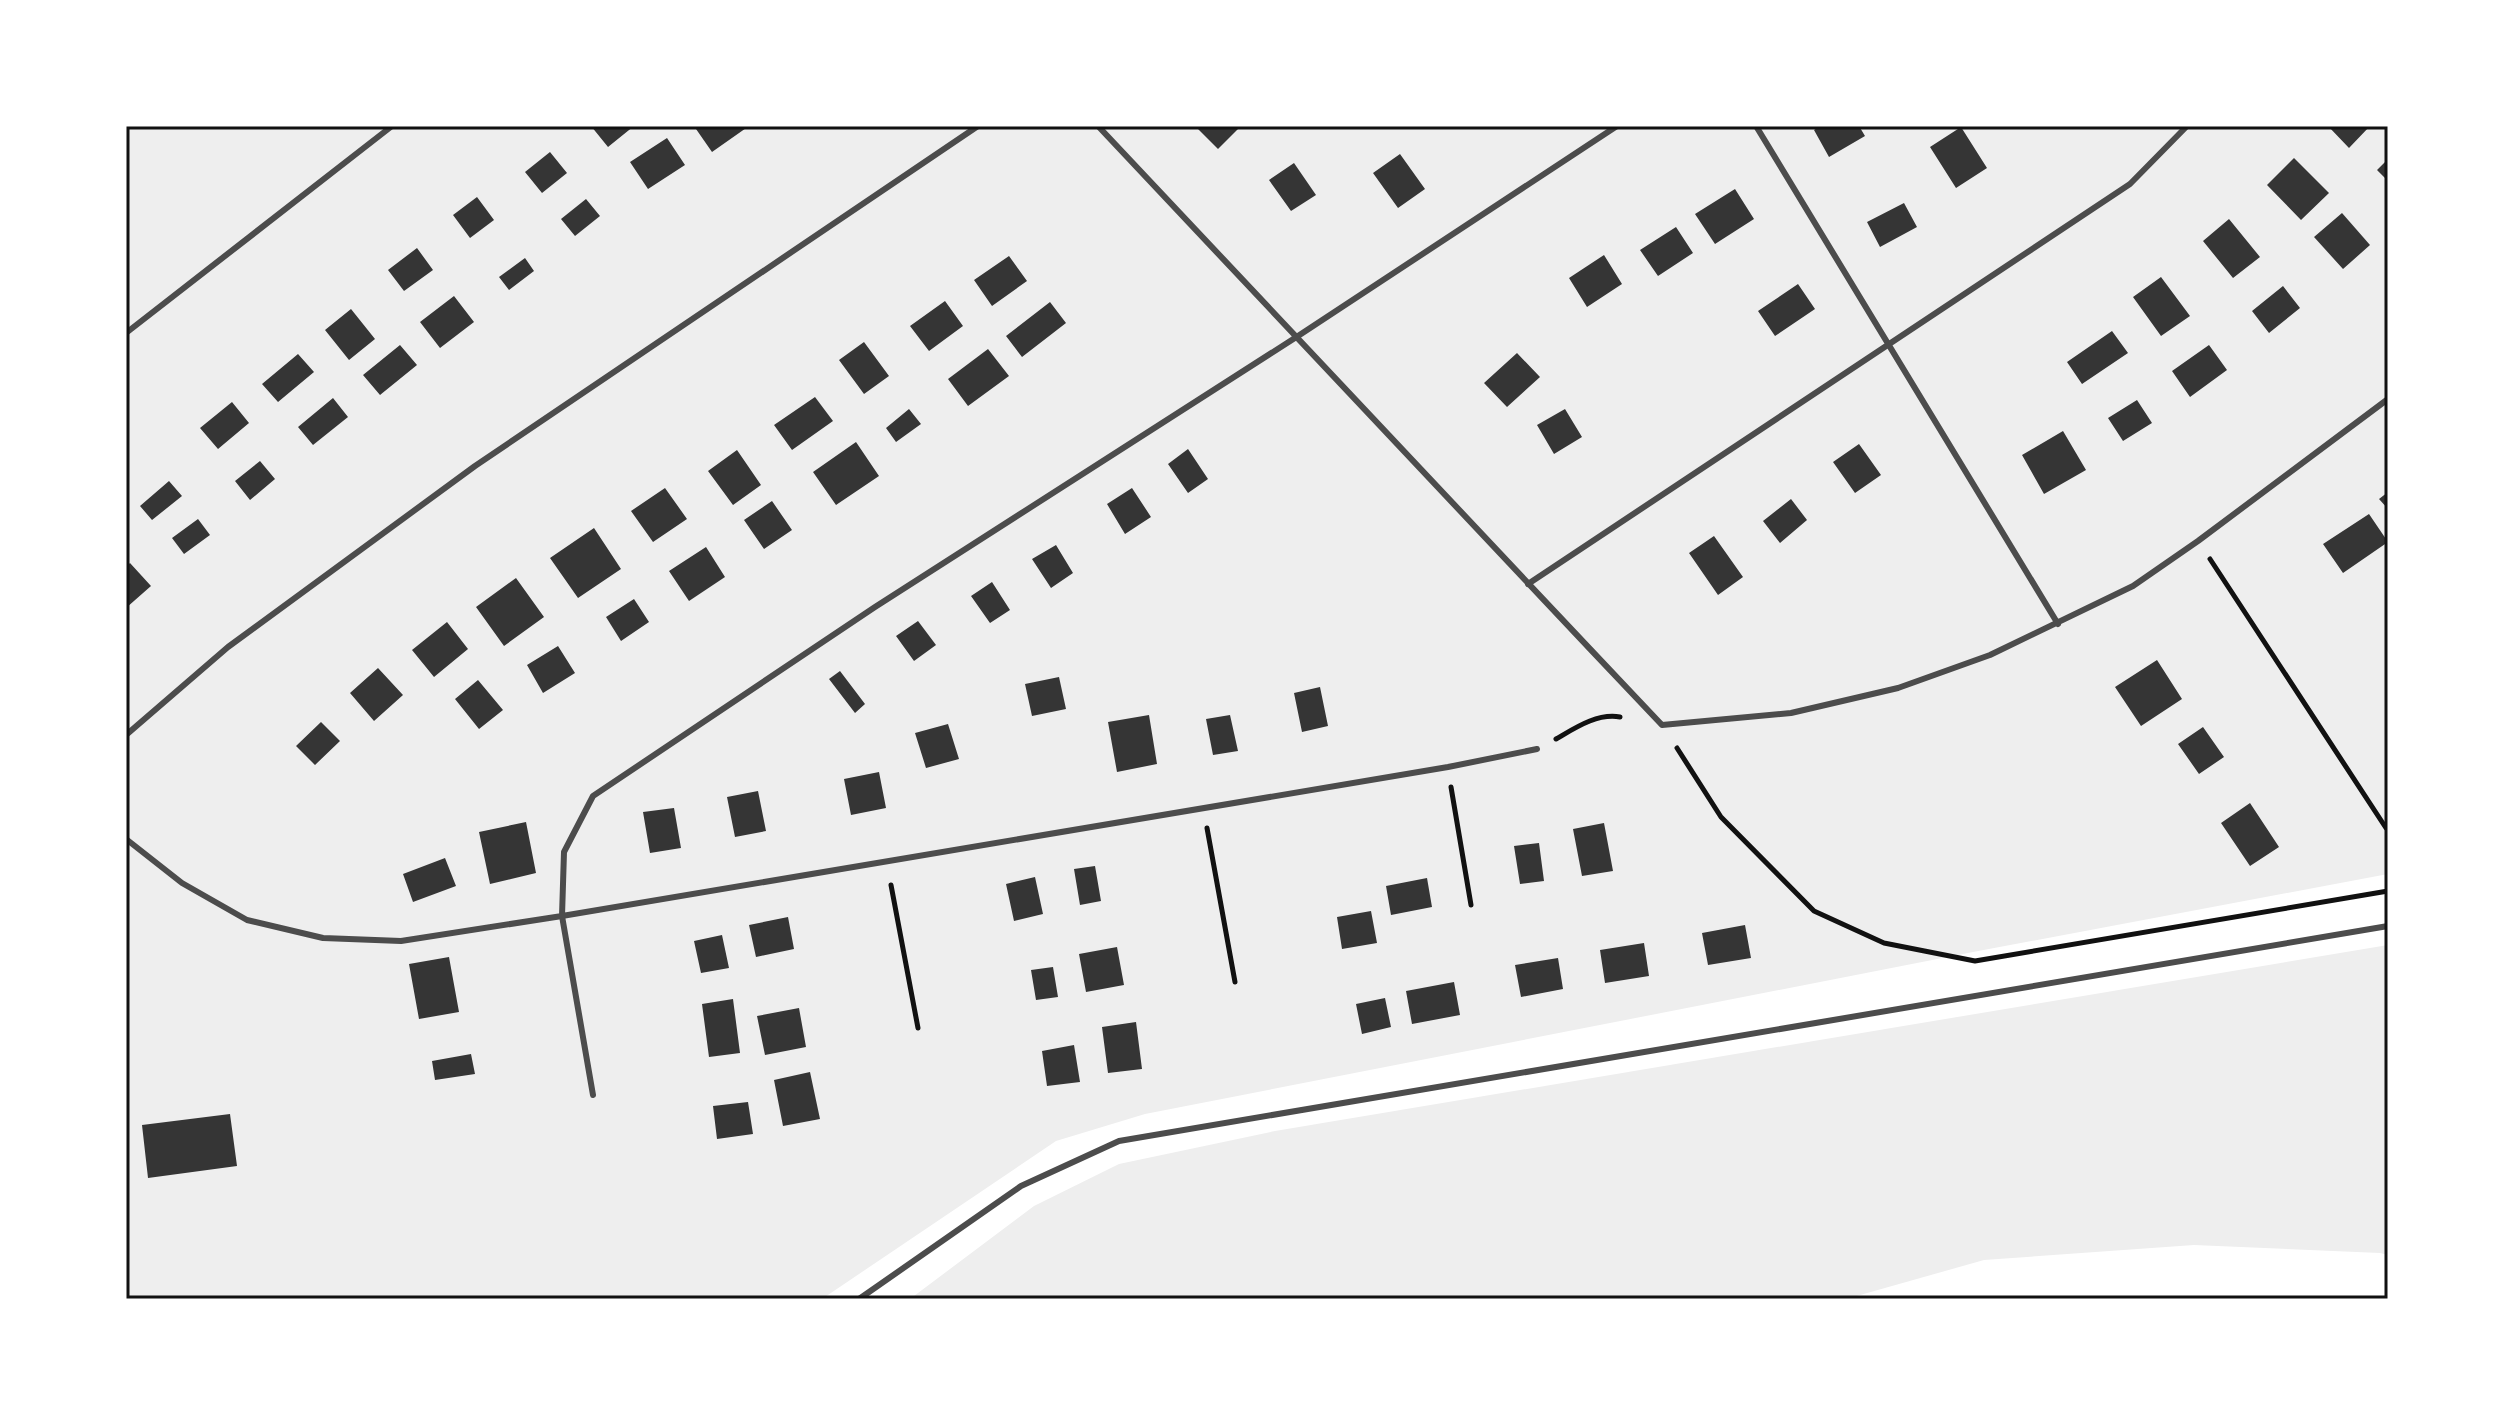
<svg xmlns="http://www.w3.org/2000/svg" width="2514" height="1425" font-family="Montserrat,sans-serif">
	<rect width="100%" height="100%" fill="#fff"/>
	<path fill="#eee" d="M 126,126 L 2388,126 L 2388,874 L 1973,952 L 1145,1114 L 1056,1141 L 822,1299 L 126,1299 Z
		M 2388,945 L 2388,1255 L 2380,1253 L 2194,1245 L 1984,1260 L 1846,1299 L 910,1299 L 1034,1206 L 1119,1164 L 1275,1131 Z"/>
	<path fill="#353535" d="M 591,126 L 634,126 L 608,147 Z
		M 701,126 L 749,126 L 712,152 L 696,129 Z
		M 1195,126 L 1241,126 L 1218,149 Z
		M 1820,126 L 1859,126 L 1865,136 L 1829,157 L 1814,130 Z
		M 2328,126 L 2370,126 L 2349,148 Z
		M 1961,127 L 1987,168 L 1956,188 L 1930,147 Z
		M 667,138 L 685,165 L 648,189 L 630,162 Z
		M 550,152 L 567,173 L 542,193 L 525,172 Z
		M 1400,154 L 1425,189 L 1398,208 L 1373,173 Z
		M 2294,158 L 2329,193 L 2301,220 L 2267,185 Z
		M 2388,159 L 2388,181 L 2377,170 Z
		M 1294,163 L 1316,195 L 1291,211 L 1269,180 Z
		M 1735,189 L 1754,219 L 1715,244 L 1695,214 Z
		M 477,197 L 494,220 L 470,238 L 453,215 Z
		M 586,199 L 600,216 L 575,236 L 561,219 Z
		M 1904,203 L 1917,227 L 1880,247 L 1867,222 Z
		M 2342,213 L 2370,245 L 2343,269 L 2314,237 Z
		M 2229,219 L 2260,257 L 2233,278 L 2203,241 Z
		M 1676,227 L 1693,253 L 1658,276 L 1640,250 Z
		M 417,248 L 433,270 L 404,291 L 388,270 Z
		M 1604,255 L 1622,284 L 1587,307 L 1569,278 Z
		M 1009,256 L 1027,281 L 992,306 L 974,280 Z
		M 525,258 L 534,271 L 509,290 L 499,277 Z
		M 2161,277 L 2190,316 L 2161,336 L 2133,297 Z
		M 1798,284 L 1815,309 L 1775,336 L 1758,311 Z
		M 2283,286 L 2300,308 L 2269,333 L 2252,311 Z
		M 454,296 L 474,322 L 440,348 L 420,322 Z
		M 945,301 L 963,326 L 929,351 L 910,326 Z
		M 1050,302 L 1066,323 L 1022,357 L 1006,336 Z
		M 351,309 L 375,339 L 349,360 L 325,330 Z
		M 2112,331 L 2128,353 L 2082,384 L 2067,362 Z
		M 864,342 L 889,376 L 864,394 L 839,360 Z
		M 400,345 L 417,365 L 380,395 L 363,375 Z
		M 2209,345 L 2227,370 L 2190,397 L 2172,371 Z
		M 988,349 L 1009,376 L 968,406 L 948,379 Z
		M 1517,353 L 1540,377 L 1507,407 L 1484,383 Z
		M 298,354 L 314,372 L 278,402 L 262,384 Z
		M 815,397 L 833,421 L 792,450 L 774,425 Z
		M 333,398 L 348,417 L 313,445 L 298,427 Z
		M 2137,400 L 2152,423 L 2123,441 L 2108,418 Z
		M 232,402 L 249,423 L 218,449 L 200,428 Z
		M 909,409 L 921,424 L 896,442 L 886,428 Z
		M 1565,409 L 1582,437 L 1554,454 L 1537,425 Z
		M 2063,431 L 2086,470 L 2044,494 L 2022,455 Z
		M 856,442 L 879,476 L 836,505 L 813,472 Z
		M 1859,444 L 1881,475 L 1855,493 L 1833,462 Z
		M 1188,449 L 1208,479 L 1188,493 L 1168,464 Z
		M 737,450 L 761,485 L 733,505 L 708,471 Z
		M 260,461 L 275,479 L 250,500 L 235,481 Z
		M 169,481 L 182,496 L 152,520 L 140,506 Z
		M 665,488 L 687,519 L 653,542 L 631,511 Z
		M 1132,488 L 1151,517 L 1125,534 L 1107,504 Z
		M 2388,492 L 2388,509 L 2379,499 Z
		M 1791,499 L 1807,520 L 1780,543 L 1763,521 Z
		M 772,501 L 792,530 L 764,549 L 744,520 Z
		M 2369,514 L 2388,542 L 2343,573 L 2323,544 Z
		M 198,519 L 210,535 L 184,554 L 172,538 Z
		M 594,528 L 621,569 L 578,598 L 550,558 Z
		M 1714,536 L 1743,577 L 1718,595 L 1689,553 Z
		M 1056,545 L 1073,573 L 1051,588 L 1032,559 Z
		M 706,547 L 725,577 L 689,601 L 669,571 Z
		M 130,563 L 151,586 L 126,608 L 126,567 Z
		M 516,578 L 544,617 L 504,646 L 476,607 Z
		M 992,582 L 1010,610 L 990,623 L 971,596 Z
		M 634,599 L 649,622 L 621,641 L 606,617 Z
		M 918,621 L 936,645 L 914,661 L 896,636 Z
		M 447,622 L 468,649 L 434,677 L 412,650 Z
		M 558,646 L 575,673 L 543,693 L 527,665 Z
		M 2157,660 L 2182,699 L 2141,726 L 2115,687 Z
		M 378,668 L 403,695 L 374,721 L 350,693 Z
		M 840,671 L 865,704 L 855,713 L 829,679 Z
		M 1059,677 L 1066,709 L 1032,716 L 1025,684 Z
		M 478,680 L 503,710 L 479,729 L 455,699 Z
		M 1320,687 L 1328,726 L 1302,732 L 1294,693 Z
		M 1149,715 L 1157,764 L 1117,772 L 1108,722 Z
		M 1230,715 L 1238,751 L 1213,755 L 1206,719 Z
		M 321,722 L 340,741 L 315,765 L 296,746 Z
		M 948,724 L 959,759 L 926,768 L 915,733 Z
		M 2203,727 L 2224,757 L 2199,774 L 2178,744 Z
		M 879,772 L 886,808 L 851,815 L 844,779 Z
		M 758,791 L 766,831 L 735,837 L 727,797 Z
		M 2250,803 L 2279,847 L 2250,866 L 2221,823 Z
		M 674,808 L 681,848 L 650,853 L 643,812 Z
		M 526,822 L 536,873 L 490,884 L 479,832 Z
		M 1604,823 L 1613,871 L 1582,876 L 1573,829 Z
		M 1539,843 L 1544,881 L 1520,884 L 1514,846 Z
		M 445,858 L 456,886 L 413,902 L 403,874 Z
		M 1095,866 L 1101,901 L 1080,905 L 1074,869 Z
		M 1035,877 L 1043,914 L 1014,921 L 1006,884 Z
		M 1427,878 L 1432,907 L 1391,915 L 1386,886 Z
		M 1371,911 L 1377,943 L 1342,949 L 1337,917 Z
		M 788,917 L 794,949 L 756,957 L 749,925 Z
		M 1745,925 L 1751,958 L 1708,965 L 1702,933 Z
		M 722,935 L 729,968 L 701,973 L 694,941 Z
		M 1644,943 L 1649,976 L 1605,983 L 1600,950 Z
		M 1117,947 L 1124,985 L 1086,992 L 1079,954 Z
		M 449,957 L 459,1012 L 419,1019 L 409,964 Z
		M 1558,958 L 1563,989 L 1521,997 L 1515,965 Z
		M 1053,967 L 1058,997 L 1036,1000 L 1031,970 Z
		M 1454,982 L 1460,1015 L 1412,1024 L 1406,991 Z
		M 1385,998 L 1391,1027 L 1362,1034 L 1356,1004 Z
		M 733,999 L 740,1053 L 709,1057 L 702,1004 Z
		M 799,1008 L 806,1047 L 765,1055 L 757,1016 Z
		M 1136,1022 L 1142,1069 L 1108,1073 L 1102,1027 Z
		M 1074,1045 L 1080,1082 L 1047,1086 L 1042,1051 Z
		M 471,1054 L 475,1074 L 435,1080 L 432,1061 Z
		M 810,1072 L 820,1119 L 783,1126 L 774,1080 Z
		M 748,1102 L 753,1134 L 717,1139 L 713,1106 Z
		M 230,1114 L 237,1166 L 148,1178 L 142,1125 Z"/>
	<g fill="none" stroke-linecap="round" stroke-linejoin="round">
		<path stroke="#111" stroke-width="5" d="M 2210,559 L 2386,828
			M 1556,739 C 1575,728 1597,713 1620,717
			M 1677,748 L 1721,817 L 1814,911 L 1884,943 L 1975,961 L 2388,891
			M 1451,787 L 1471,905
			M 1207,828 L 1235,982
			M 891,885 L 918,1028"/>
		<path stroke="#4c4c4c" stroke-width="6" d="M 1098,126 C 1287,324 1473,526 1662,725 L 1791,713 L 1898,688 L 1990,655 L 2133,586 L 2198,541 L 2388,399
			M 1756,126 L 2058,624
			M 126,333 L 392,126
			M 1528,584 L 2130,184 L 2187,126
			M 126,735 L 228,647 L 475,466 L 978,126
			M 126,839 L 182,883 L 247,920 L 323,938 L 401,941 L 562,916 L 1448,767 L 1537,749
			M 593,1095 L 562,916 L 564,852 L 593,796 L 875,607 L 1298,336 L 1617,126
			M 859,1299 L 1021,1186 L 1119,1141 L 2388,926"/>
	</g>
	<rect width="2514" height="1425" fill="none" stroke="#ffffff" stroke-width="256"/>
	<rect x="128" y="128" width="2258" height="1169" fill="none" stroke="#111" stroke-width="3"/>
</svg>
